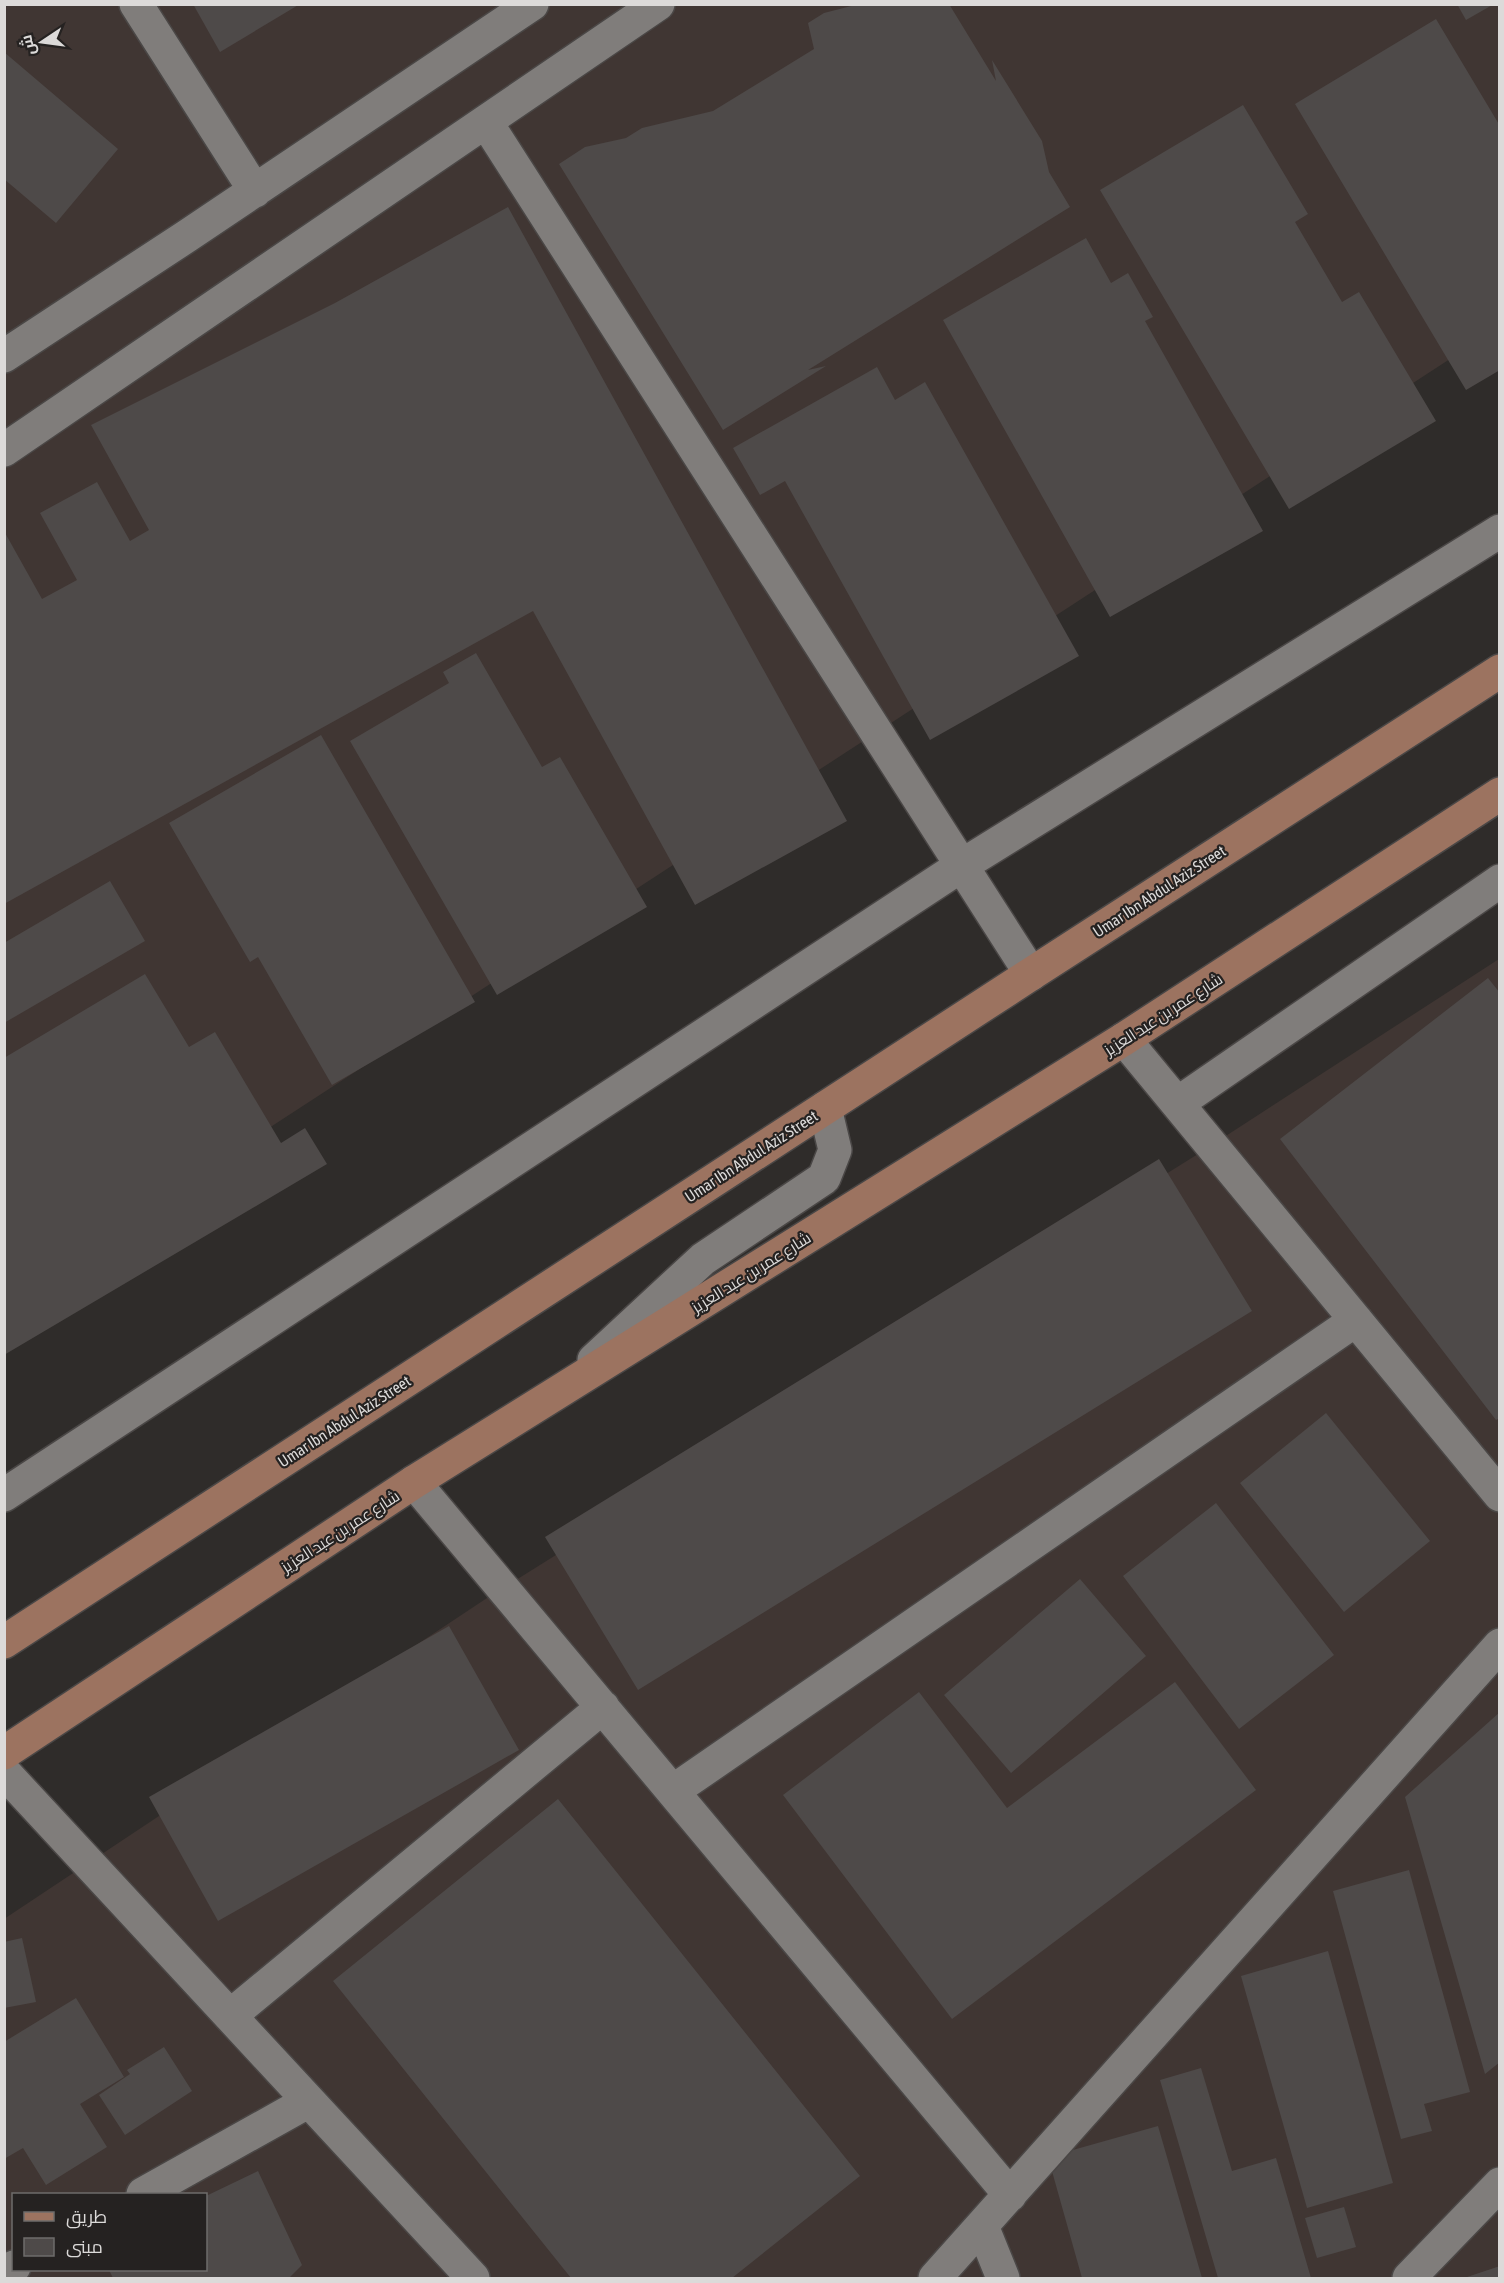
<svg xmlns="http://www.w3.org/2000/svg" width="1504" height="2283" font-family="'Asap Condensed',Cairo,sans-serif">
	<rect width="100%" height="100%" fill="#2f2c2a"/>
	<path fill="#403633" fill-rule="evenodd" d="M 5,5 L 1499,5 L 1499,327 L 5,1300 Z
		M 1499,959 L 1499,2278 L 5,2278 L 4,1919 L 487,1598 L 1198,1154 ZM 14,2194 L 206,2194 L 206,2270 L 14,2270 Z"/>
	<path fill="#4e4a49" d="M 193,4 L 300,4 L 220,52 Z
		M 859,4 L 949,4 L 996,81 L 992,60 L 1042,141 L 1049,172 L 1070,207 L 808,370 L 826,366 L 723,430 L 559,164 L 585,147 L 626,138 L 642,128 L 713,111 L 814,49 L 808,23 L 824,13 Z
		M 1457,4 L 1494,4 L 1466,20 Z
		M 1436,19 L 1500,126 L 1500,370 L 1466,390 L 1295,104 Z
		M 4,52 L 118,149 L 56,223 L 4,179 Z
		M 1243,105 L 1308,214 L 1295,222 L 1342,302 L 1359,292 L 1436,421 L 1289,509 L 1100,190 Z
		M 508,207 L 847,821 L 695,905 L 533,611 L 4,904 L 4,531 L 42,599 L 77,580 L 40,513 L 97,482 L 130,541 L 149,530 L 91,425 L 335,303 Z
		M 1086,238 L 1111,283 L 1128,273 L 1153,317 L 1145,321 L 1263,531 L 1110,617 L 943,320 Z
		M 877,367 L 895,400 L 925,382 L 1079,656 L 930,740 L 785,481 L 760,495 L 733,448 Z
		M 476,653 L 542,767 L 560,757 L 647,907 L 497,995 L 350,741 L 449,683 L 443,672 Z
		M 321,735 L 475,1002 L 332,1085 L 258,957 L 250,962 L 169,823 Z
		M 110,881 L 145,941 L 4,1023 L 4,943 Z
		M 145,974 L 189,1047 L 215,1032 L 281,1143 L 305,1128 L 327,1164 L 4,1355 L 4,1058 Z
		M 1488,978 L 1500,993 L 1500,1418 L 1496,1420 L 1280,1139 Z
		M 1159,1159 L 1252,1311 L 638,1690 L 545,1537 Z
		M 1326,1413 L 1430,1541 L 1344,1612 L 1240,1483 Z
		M 1216,1503 L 1334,1655 L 1239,1729 L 1123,1576 Z
		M 1080,1579 L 1146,1656 L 1011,1773 L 944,1695 Z
		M 449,1626 L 519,1750 L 218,1921 L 149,1797 Z
		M 1175,1682 L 1256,1790 L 952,2019 L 783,1795 L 919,1692 L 1007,1808 Z
		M 1500,1712 L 1500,2062 L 1485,2074 L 1405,1797 Z
		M 558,1799 L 860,2176 L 732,2278 L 571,2278 L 333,1981 Z
		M 1409,1870 L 1470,2092 L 1424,2104 L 1432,2131 L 1401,2139 L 1333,1891 Z
		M 22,1938 L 36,2002 L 4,2008 L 4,1942 Z
		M 1328,1951 L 1393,2183 L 1307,2208 L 1241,1976 Z
		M 76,1998 L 124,2077 L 80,2104 L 107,2147 L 46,2185 L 23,2148 L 4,2159 L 4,2042 Z
		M 164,2047 L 192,2091 L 125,2135 L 99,2095 L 130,2074 L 127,2070 Z
		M 1201,2068 L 1232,2171 L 1276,2158 L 1311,2278 L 1218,2278 L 1160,2080 Z
		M 1158,2126 L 1202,2278 L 1082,2278 L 1048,2157 Z
		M 258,2171 L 302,2265 L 290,2277 L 292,2278 L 113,2278 L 109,2270 L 206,2270 L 206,2196 Z
		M 1344,2207 L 1356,2247 L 1317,2258 L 1305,2218 Z
		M 1500,2266 L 1500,2278 L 1464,2278 Z"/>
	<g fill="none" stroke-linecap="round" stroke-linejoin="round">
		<defs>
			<path id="minor" d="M 136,4 L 255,191
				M 486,122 L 1031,974
				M 4,356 L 187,236 L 532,4
				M 4,450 L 658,4
				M 1124,1039 L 1500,1495
				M 1178,1103 L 1500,881
				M 594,1360 L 703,1259 L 824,1178 L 835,1150 L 825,1108
				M 414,1482 L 1010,2195
				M 4,1495 L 961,866 L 1500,531
				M 4,1772 L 473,2278
				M 673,1791 L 1356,1320
				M 230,2016 L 603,1707
				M 143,2194 L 309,2101
				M 982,2226 L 1003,2278
				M 4,2272 L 14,2267
				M 935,2278 L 1500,1645
				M 1409,2278 L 1500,2184"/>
			<path id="secondary" d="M 4,1642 L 1031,974 L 1500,671
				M 4,1753 L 414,1482 L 1124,1039 L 1500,794"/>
		</defs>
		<use href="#minor" stroke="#4a4746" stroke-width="36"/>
		<use href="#secondary" stroke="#4a4746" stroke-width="36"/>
		<use href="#minor" stroke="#807d7b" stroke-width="33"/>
		<use href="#secondary" stroke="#9c7360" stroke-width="33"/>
	</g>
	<g text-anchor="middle" stroke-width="4.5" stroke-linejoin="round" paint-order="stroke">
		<g font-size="16" fill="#dcdad9" stroke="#252221">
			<text transform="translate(1159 891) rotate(-33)" y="6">Umar Ibn Abdul Aziz Street</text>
			<text transform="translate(1163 1014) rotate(-33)" y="6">شارع عمر بن عبد العزيز</text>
			<text transform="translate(751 1156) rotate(-33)" y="6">Umar Ibn Abdul Aziz Street</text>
			<text transform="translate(751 1272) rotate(-32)" y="6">شارع عمر بن عبد العزيز</text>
			<text transform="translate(344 1421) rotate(-33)" y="6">Umar Ibn Abdul Aziz Street</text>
			<text transform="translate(340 1531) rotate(-33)" y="6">شارع عمر بن عبد العزيز</text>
		</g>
	</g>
	<rect width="1504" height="2283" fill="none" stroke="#dcdad9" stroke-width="12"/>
	<rect x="12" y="2193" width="195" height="78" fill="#252221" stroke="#6e6c6b" stroke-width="1.5"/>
	<rect x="24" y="2212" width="30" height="9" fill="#9c7360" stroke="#6e6c6b" stroke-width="1.5"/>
	<text x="66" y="2223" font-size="18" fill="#dcdad9">طريق</text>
	<rect x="24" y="2238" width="30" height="18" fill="#4e4a49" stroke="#6e6c6b" stroke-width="1.5"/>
	<text x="66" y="2253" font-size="18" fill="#dcdad9">مبنى</text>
	<g transform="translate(42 42) rotate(257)" stroke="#252221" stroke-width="4.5" paint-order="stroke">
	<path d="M0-4.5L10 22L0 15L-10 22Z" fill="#dcdad9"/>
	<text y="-9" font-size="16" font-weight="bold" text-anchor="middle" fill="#dcdad9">ش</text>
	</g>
</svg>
